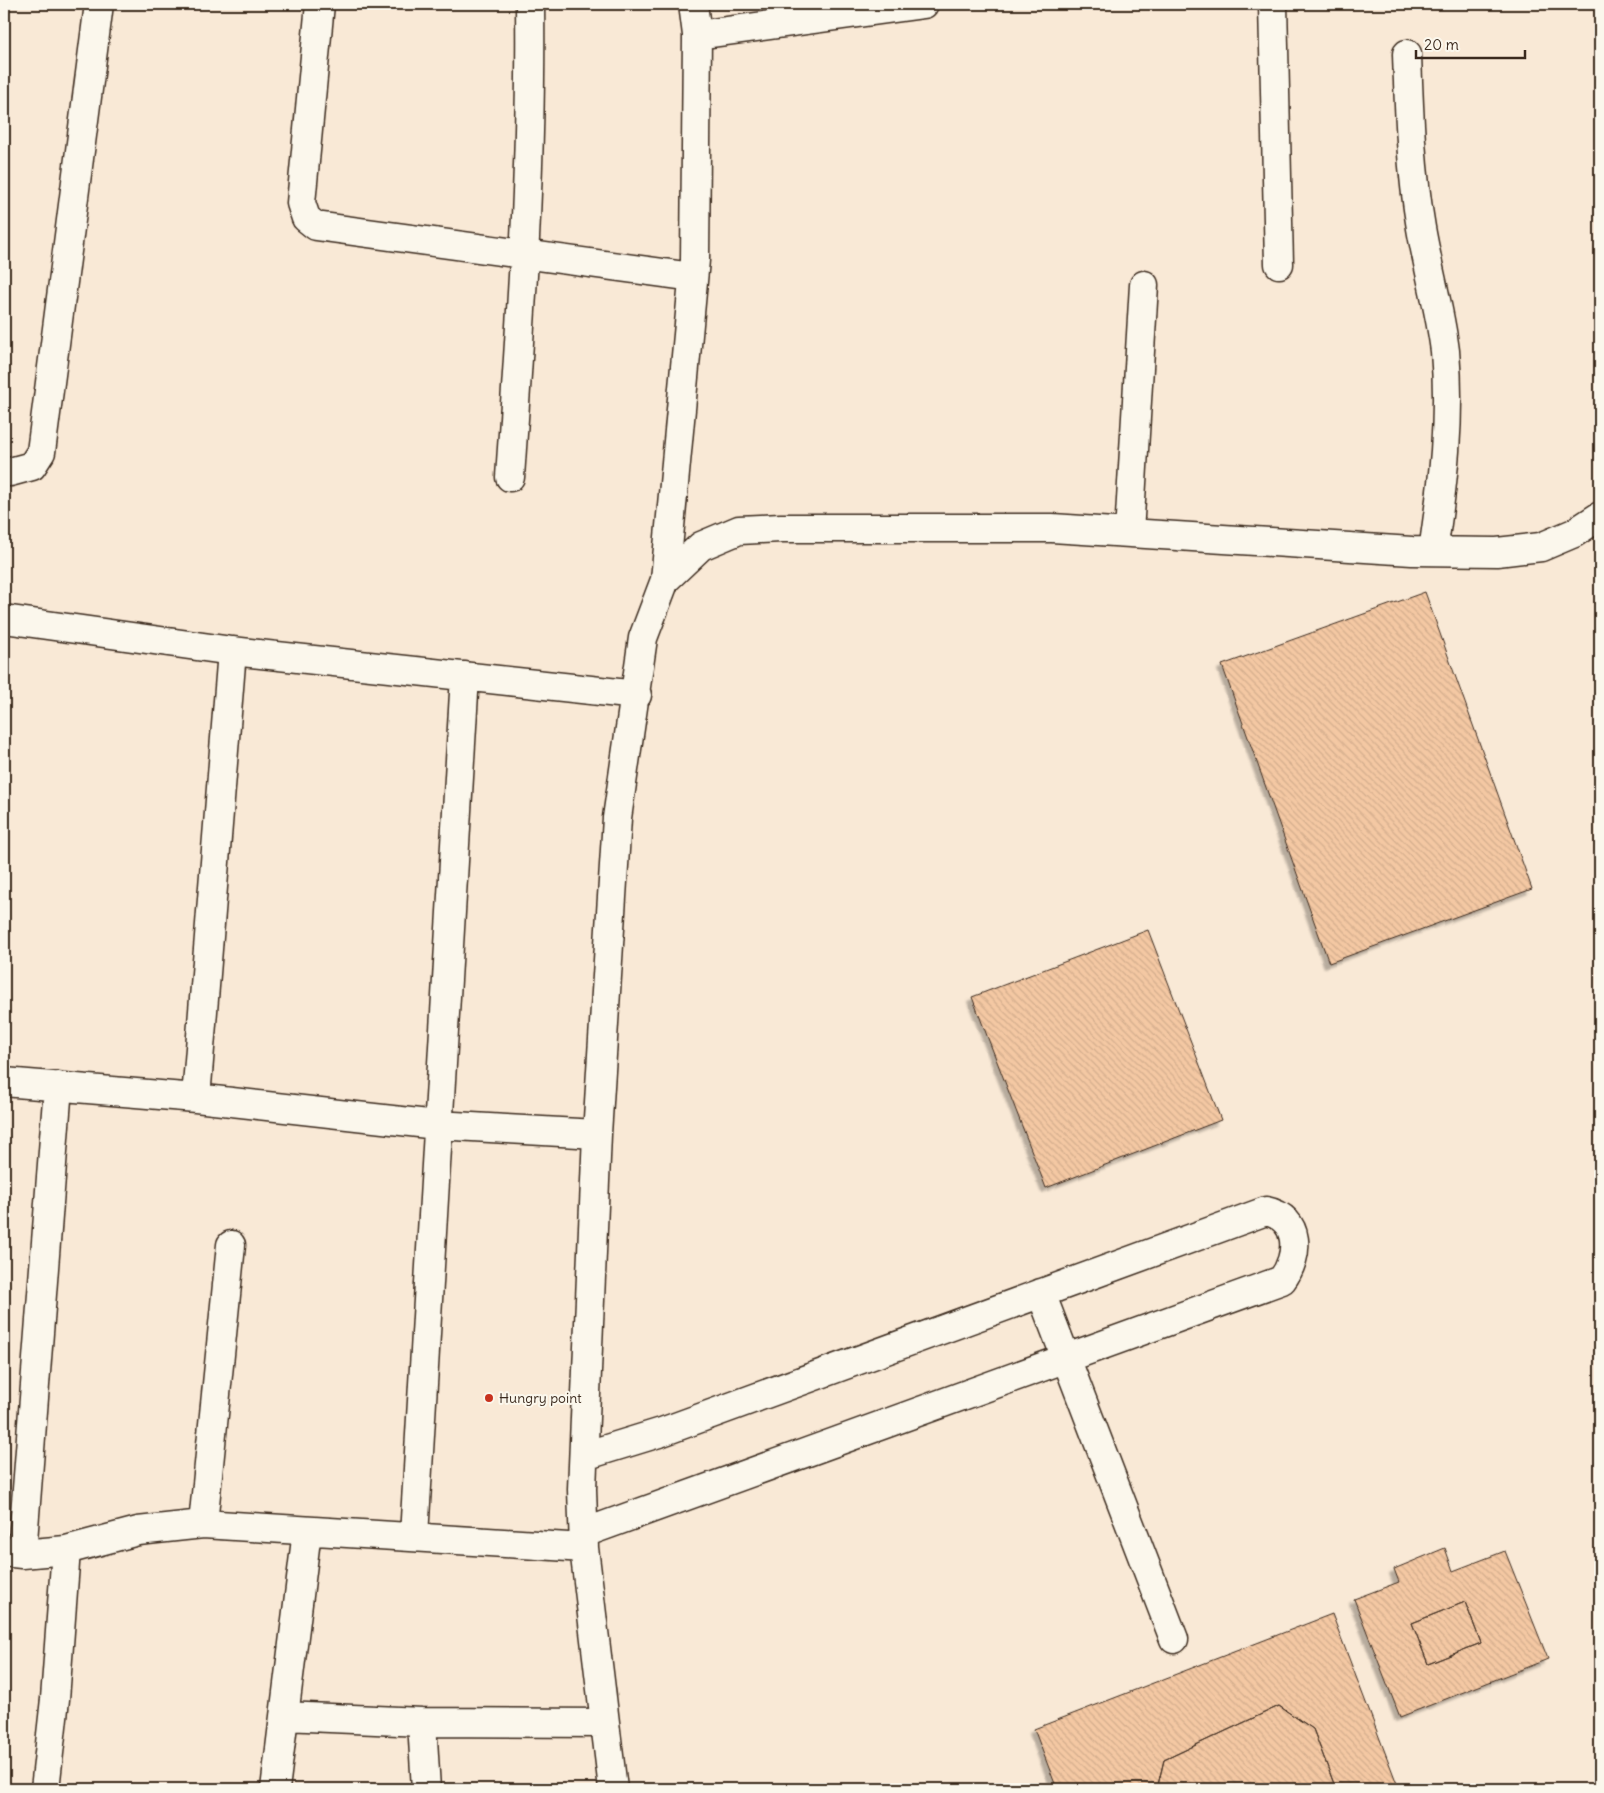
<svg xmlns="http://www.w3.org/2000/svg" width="1604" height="1793" font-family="Delius,sans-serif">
	<defs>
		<pattern id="building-back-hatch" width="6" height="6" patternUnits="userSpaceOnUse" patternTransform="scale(1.25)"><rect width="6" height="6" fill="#f4c8a3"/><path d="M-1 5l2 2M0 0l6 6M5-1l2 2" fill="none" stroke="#d2ac8c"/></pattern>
		<filter id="shadow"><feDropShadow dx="-4.5" dy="4.5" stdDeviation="1" flood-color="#0004"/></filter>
	</defs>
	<rect width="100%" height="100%" fill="#f9e9d6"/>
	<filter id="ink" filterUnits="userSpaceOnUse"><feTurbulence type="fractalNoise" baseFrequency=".02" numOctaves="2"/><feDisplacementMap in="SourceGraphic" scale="10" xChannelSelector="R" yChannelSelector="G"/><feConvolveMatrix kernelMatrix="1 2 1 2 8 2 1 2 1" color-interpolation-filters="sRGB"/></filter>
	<g filter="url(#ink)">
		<path fill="url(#building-back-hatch)" stroke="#3b2a1e" fill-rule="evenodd" filter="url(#shadow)" d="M 1425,592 L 1532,889 L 1329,963 L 1222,665 Z
			M 1148,930 L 1221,1120 L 1046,1188 L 972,997 Z
			M 1445,1548 L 1453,1571 L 1505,1551 L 1548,1659 L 1400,1717 L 1354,1599 L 1399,1582 L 1394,1569 ZM 1465,1602 L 1481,1643 L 1428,1664 L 1412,1623 Z
			M 1465,1602 L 1481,1643 L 1428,1664 L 1412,1623 Z
			M 1332,1614 L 1399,1789 L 1336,1789 L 1313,1729 L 1279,1706 L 1164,1760 L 1157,1789 L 1057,1789 L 1034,1729 Z
			M 1279,1706 L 1313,1729 L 1336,1789 L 1157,1789 L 1164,1760 Z"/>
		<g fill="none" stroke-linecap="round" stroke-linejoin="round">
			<defs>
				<path id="minor" d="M 320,4 L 301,203 L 306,218 L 316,226 L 693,277
					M 1273,4 L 1279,264
					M 697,35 L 924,4
					M 1407,54 C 1409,113 1411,170 1421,228 C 1428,269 1440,310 1445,351 C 1451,418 1443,484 1433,551
					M 4,471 L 10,472 L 32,466 L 41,452 L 99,4
					M 510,477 C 521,319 532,162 530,4
					M 1129,533 L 1144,285
					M 665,580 L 695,260 L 697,35 L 693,4
					M 4,619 L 232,651 L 637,695
					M 4,1082 L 196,1098 L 437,1125 L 597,1134
					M 196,1098 L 232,651
					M 1041,1293 L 1174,1639
					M 203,1524 L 231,1245
					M 584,1533 L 1282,1280 C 1300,1256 1301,1218 1266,1211 L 662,1432 L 584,1456
					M 414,1536 L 465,676
					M 4,1552 L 22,1554 L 66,1550 L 138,1531 L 203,1524 L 584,1548
					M 22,1554 L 58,1086
					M 284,1716 L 422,1722 L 604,1723
					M 422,1722 L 426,1789
					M 45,1789 L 55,1699 L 66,1550
					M 275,1789 L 307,1531
					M 613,1789 L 584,1548 L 582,1489 L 597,1134 L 617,818 L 643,638 L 665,580 L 701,546 L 739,530 L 781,528 L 1052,528 L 1412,551 L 1497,552 L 1541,547 L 1574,533 L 1600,516"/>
			</defs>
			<use href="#minor" stroke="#3b2a1e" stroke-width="31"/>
			<use href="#minor" stroke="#fbf7ec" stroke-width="28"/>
		</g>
	</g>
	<circle fill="#c8321e" stroke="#fbf7ec" stroke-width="2" cx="489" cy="1398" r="5"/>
	<g text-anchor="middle" stroke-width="4" stroke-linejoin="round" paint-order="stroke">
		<g font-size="14" fill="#3b2a1e" stroke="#fbf7ec" text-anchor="start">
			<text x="499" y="1403">Hungry point</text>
		</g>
	</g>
	<rect width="1604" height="1793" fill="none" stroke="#fbf7ec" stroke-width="20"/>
	<rect x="10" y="10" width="1584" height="1773" fill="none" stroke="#3b2a1e" stroke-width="2" filter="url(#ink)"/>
	<path d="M1416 50v8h109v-8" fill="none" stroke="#3b2a1e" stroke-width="2.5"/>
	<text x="1424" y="50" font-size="15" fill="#3b2a1e" stroke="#fbf7ec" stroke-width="4" paint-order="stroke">20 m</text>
</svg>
